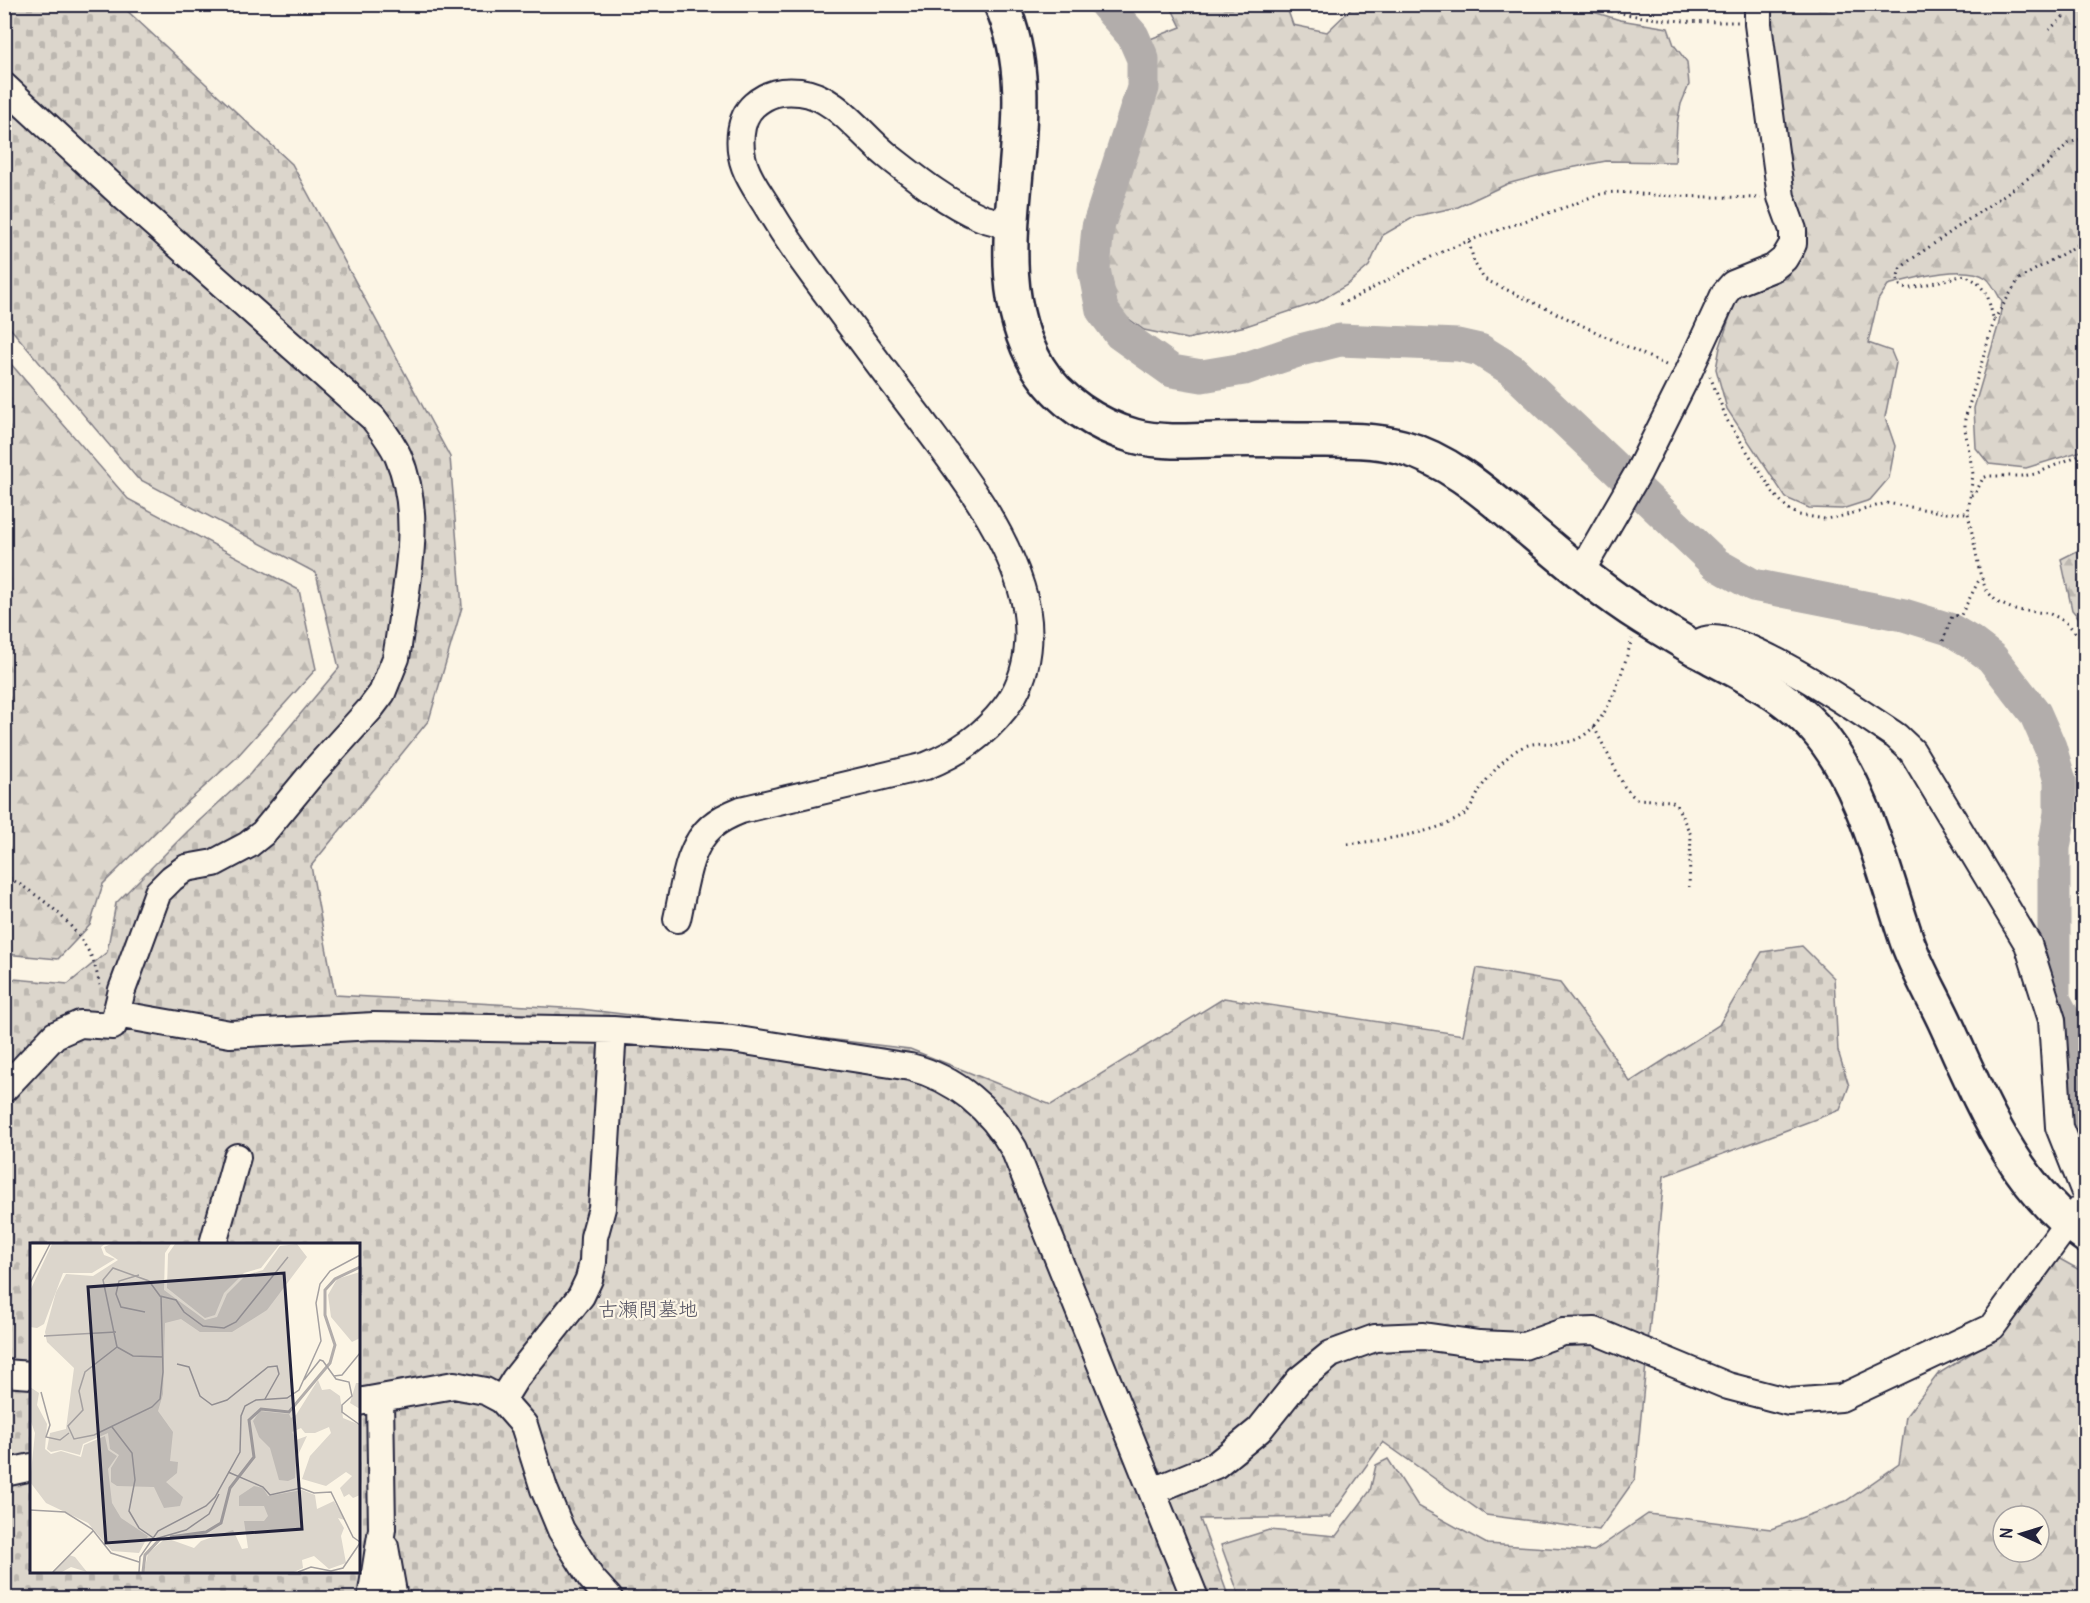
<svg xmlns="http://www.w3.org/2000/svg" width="2090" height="1603" font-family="Delius,'Klee One',sans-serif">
	<defs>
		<pattern id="forest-firs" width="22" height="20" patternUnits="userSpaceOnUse" patternTransform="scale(1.5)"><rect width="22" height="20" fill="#dcd6cc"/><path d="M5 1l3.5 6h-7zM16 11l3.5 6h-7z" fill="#bcb7b0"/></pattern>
		<pattern id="cemetery-stones" width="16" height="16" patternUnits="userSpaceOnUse" patternTransform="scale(1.5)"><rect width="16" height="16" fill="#dcd6cc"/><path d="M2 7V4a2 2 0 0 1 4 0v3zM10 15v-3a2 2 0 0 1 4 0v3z" fill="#bcb7b0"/></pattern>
	</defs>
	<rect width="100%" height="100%" fill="#fcf5e5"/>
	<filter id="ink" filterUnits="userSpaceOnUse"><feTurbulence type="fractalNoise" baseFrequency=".0167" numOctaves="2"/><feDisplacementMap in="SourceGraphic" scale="12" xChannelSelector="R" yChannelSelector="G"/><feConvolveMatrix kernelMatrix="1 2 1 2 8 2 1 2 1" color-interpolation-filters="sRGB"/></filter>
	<g filter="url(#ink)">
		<path fill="url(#forest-firs)" stroke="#7f7c84" stroke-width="1.5" fill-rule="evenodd" d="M 1509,5 L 1519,11 L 1543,7 L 1577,7 L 1620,20 L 1668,28 L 1674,45 L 1687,62 L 1689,85 L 1681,104 L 1677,123 L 1675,162 L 1606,161 L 1555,171 L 1507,184 L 1458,207 L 1416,216 L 1383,235 L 1369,266 L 1347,285 L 1318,302 L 1246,326 L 1187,339 L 1144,330 L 1118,311 L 1112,281 L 1105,272 L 1108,219 L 1128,164 L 1148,96 L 1150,66 L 1150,39 L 1181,27 L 1170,5 L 1286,5 L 1293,25 L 1327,32 L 1355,5 Z
			M 1769,5 L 2085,5 L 2085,450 L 2026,468 L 1989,464 L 1976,448 L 1974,408 L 1999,323 L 2002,302 C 1998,295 1992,282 1986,278 C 1965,263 1911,279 1888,285 L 1878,300 L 1868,343 L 1891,351 L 1896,363 L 1885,417 L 1895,446 L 1889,478 L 1870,500 L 1842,509 L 1809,508 L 1786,498 L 1727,409 L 1716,369 L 1720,347 L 1736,297 L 1786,278 L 1804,255 L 1805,238 L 1804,220 L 1789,186 L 1769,24 Z
			M 4,356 L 128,499 L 299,590 L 316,669 L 235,759 L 172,816 L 103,884 L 90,925 L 58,959 L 5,954 Z
			M 2085,547 L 2085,625 L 2072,610 L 2061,559 Z
			M 2058,1258 L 2085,1273 L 2085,1598 L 1240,1598 L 1221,1545 L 1269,1530 L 1336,1536 L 1370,1491 L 1376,1465 L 1388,1459 L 1418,1506 L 1487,1544 L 1594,1551 L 1648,1514 L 1771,1529 L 1846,1501 L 1899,1464 L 1906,1416 L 1938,1374 L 1999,1336 ZM 2003,1516 L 2039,1516 L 2039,1552 L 2003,1552 Z"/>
		<path fill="url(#cemetery-stones)" stroke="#7f7c84" stroke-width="1.5" fill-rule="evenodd" d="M 5,5 L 121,5 L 292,164 L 450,457 L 462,607 L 429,720 L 311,866 L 335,995 L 581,1009 L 910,1049 L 1051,1105 L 1224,998 L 1463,1035 L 1477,968 L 1560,983 L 1600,1036 L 1630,1082 L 1719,1025 L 1762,952 L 1802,946 L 1834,978 L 1838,1051 L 1849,1086 L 1840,1110 L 1664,1176 L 1635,1479 L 1599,1530 L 1486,1515 L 1383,1442 L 1330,1517 L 1200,1519 L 1229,1598 L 5,1598 L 4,978 L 68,984 L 107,952 L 116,903 L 188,831 L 250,774 L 339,668 L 316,573 L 137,478 L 5,322 ZM 32,1244 L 358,1244 L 358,1572 L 32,1572 Z"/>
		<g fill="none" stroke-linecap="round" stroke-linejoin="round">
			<path stroke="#b2adab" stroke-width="33" d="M 1105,4 L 1133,36 L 1143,59 L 1143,88 L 1098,227 L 1094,269 L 1102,310 L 1120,334 L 1172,371 L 1202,376 L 1244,369 L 1300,350 L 1340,340 L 1458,345 L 1480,350 L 1512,370 L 1716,564 L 1753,585 L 1904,615 L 1949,629 L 1971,642 L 1992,658 L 2035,713 L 2050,747 L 2060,781 L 2060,813 L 2054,848 L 2054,999 L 2073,1035 L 2076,1102 L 2086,1149"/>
			<defs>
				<path id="minor" d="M 4,86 L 124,197 L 373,418 C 382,430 392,442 398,456 C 424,516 406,584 398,646 L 396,658 L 382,693 L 370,709 L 315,770 L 263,833 L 248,845 L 214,863 L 186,868 L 172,878 L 158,892 L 122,990 L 113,1026 L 80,1024 L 55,1035 L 4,1089
					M 1580,573 L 1638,473 L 1687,375 L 1725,293 L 1733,284 L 1773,268 L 1784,259 L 1793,244 L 1793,230 L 1781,197 L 1758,24 L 1758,4
					M 1693,647 C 1696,645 1701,641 1705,640 C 1740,628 1863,714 1896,736 L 1912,751 L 2028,944 L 2052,1020 L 2059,1127 L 2086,1195
					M 677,919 C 684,889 687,847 712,826 C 720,819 731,814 741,810 L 926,766 C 958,753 983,736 1005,708 C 1031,674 1034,628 1021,587 C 1001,523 958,470 919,417 C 884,371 850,325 816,279 C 798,255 782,231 767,206 C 759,193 750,181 745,167 C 738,148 738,119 754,105 C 768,93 781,90 800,92 C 836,96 861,135 888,156 C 916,178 947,203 980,217 C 990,221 1001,223 1012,226
					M 116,1014 L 230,1034 L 374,1026 L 613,1030 L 732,1039 L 910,1067 C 955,1078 991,1109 1014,1149 L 1195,1598
					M 213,1244 L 237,1157
					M 4,1373 L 32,1375
					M 502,1400 L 515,1379 L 581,1296 L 589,1279 L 593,1262 L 594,1237 L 602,1208 L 613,1030
					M 358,1402 L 454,1385 L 485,1391 L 502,1400 L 524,1425 L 544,1489 L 561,1530 L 591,1578 L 609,1598
					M 4,1473 L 32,1467
					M 1153,1491 L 1216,1465 L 1259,1430 L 1299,1380 L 1331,1354 L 1375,1338 L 1423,1336 L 1479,1344 L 1524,1346 L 1563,1332 L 1595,1331 L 1728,1386 L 1789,1402 L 1841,1398 L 1992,1327 L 2067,1224 L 2086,1203
					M 385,1547 L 394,1598
					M 371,1598 L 382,1529 L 380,1399"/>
				<path id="major" d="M 1001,4 C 1054,120 972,254 1038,367 C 1058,400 1097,426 1134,436 C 1160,443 1191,441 1217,440 C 1248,439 1279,440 1310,440 C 1340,440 1373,439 1402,447 C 1450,460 1489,496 1526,527 C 1564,559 1601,591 1644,618 C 1662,629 1680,640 1699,651 C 1741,673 1782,692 1814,727 C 1863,781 1883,870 1906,938 C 1916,968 1932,994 1945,1022 C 1980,1098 2014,1188 2086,1236"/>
			</defs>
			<use href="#minor" stroke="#22223b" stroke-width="30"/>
			<use href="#major" stroke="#22223b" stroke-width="38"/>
			<path stroke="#22223b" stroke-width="3" stroke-dasharray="1.5 4.5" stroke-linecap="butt" d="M 1588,4 C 1640,21 1684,22 1738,22
				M 2049,30 L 2063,17 L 2064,11 L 2061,4
				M 2086,138 L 2068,143 L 2047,165 L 1909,261 L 1900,269 L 1897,279 L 1901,287 L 1907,289 L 1965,275 L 1977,282 L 1987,294 L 1994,321 L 1965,419 L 1965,429 L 1973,474 L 1968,513 L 1980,573 L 1986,590 L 1997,602 L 2015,610 L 2048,613 L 2059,618 L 2068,624 L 2086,645
				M 1469,242 L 1474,262 L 1484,279 L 1668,366
				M 1340,304 C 1378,288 1412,264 1451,248 C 1492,231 1535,218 1577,203 C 1611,187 1619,193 1654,195 C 1689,197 1725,197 1761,198
				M 1994,320 L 2019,279 L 2076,246 L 2086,233
				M 1710,376 L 1727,420 L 1775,495 L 1787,508 L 1799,515 L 1825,519 L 1843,516 L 1886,503 L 1946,513 L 1968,513
				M 1971,495 L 1975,494 L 1983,478 L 1988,476 L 2022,476 L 2035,474 L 2086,452
				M 1943,641 L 1952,616 L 1961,615 L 1978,582 L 1982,578
				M 1594,727 L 1624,786 L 1632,795 L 1637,799 L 1671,801 L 1676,804 L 1691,835 L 1689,887
				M 1348,844 C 1377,841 1445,832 1466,813 C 1472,807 1476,797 1480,789 C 1489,776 1502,761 1514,752 C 1534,738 1546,746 1567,742 C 1607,736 1622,671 1632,639
				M 4,875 C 40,896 69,916 90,954 C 95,963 97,975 100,985"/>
			<use href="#minor" stroke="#fcf5e5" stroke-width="26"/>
			<use href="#major" stroke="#fcf5e5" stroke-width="33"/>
		</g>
	</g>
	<g text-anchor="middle" stroke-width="4.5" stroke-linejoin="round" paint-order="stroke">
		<g font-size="20" fill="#504f5f" stroke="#fcf5e5">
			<text x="648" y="1316">古瀬間墓地</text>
		</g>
	</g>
	<g transform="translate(30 1243)">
		<rect width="330" height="330" fill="#fcf5e5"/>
		<path d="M 22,1 L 75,1 L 71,4 L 74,12 L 85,16 L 62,30 L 33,30 L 14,81 L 7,85 L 0,84 L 0,48 ZM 145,1 L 250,1 L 231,25 L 214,30 L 194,50 L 185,72 L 175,75 L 137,45 L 138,11 ZM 330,29 L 330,95 L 322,99 L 301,74 L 298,52 L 307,36 ZM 288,137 L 292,147 L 300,146 L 310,153 L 313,175 L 330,182 L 330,252 L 323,255 L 319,251 L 314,254 L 310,245 L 322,233 L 316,229 L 296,243 L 272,236 L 280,213 L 301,190 L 299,184 L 285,190 L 275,190 L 271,185 L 262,189 L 266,197 L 277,193 L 266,216 L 265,235 L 258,238 L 249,237 L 240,205 L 229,194 L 223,178 L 230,168 L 259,171 L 261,175 L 266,172 ZM 326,140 L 330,140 L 330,166 L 320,160 ZM 0,144 L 9,150 L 7,162 L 17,181 L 15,206 L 21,211 L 31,208 L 51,214 L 54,202 L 75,193 L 78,207 L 87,213 L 78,226 L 82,260 L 91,275 L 118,293 L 109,310 L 82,308 L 58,280 L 16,260 L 0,239 L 5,190 L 0,176 ZM 224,243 L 233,245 L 238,253 L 272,247 L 285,252 L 287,266 L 304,258 L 315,277 L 308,275 L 314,285 L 311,293 L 316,320 L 299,326 L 284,313 L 272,317 L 273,325 L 264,329 L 114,329 L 118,310 L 136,295 L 164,305 L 171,298 L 203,287 L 212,306 L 218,305 L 214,278 L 234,278 L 238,273 L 234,263 L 209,263 L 209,253 ZM 39,312 L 45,314 L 57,329 L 41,324 L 32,329 L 22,329 Z" fill="#dcd6cc"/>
		<path d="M 81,1 L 141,1 L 135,10 L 134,47 L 175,77 L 187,74 L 197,51 L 216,32 L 233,27 L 250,3 L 267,1 L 277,14 L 237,67 L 202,89 L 170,89 L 151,76 L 135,80 L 133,151 L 128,168 L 143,189 L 140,218 L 148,219 L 147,230 L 136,239 L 153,254 L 150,263 L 134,265 L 124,244 L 87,243 L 81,239 L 81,225 L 89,212 L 80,206 L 78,190 L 53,201 L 50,212 L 31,207 L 21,209 L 17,206 L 20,190 L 36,186 L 44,125 L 17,99 L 15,89 L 26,49 L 36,31 L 63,33 L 88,17 L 76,9 L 74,4 Z" fill="#dcd6cc"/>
		<path fill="none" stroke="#b2adab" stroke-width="3" d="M 140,294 L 176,289 L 191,280 L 200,245 L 224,214 L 219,177 L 231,166 L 259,169 L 300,120 L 305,102 L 295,72 L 295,47 L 305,36 L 330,24M 113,329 L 115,312 L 130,296"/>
		<path fill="none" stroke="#a5a1a1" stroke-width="1.5" d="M 109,32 L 89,38 L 86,51 L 91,64 L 115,69M 0,40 L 20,1M 14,93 L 86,89M 87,104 L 55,129 L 49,148 L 53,167 L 38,183 L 44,196 L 64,192 L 122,164 L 130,156 L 133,129 L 131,53M 87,104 L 73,37 L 83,25 L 119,38 L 130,53 L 146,57 L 154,69 L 173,83 L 194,85 L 206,79 L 258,14M 87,104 L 103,113 L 133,114M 147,121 L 159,124 L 170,153 L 182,162 L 197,157 L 238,124 L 247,123 L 249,131 L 235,156M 304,133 L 312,132 L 330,110M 274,137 L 290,117 L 293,118 L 306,136 L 319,139 L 322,153 L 312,162 L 312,169 L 330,182M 11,149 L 20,182 L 16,194 L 30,197 L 39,190M 82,184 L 102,210 L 105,237 L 99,268 L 109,285 L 125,296 L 156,287 L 179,271 L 189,251M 198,229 L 233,244 L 240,252 L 271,245 L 284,250 L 301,249 L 323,294 L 330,299M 0,267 L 35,269 L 62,286 L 81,310 L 109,319M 23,329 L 63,288M 109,329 L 110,314 L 128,288 L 176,263 L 185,254 L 210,209 L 211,173 L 215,163 L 226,157 L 257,155 L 269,147 L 291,98 L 286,60 L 290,41 L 300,28 L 330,12M 268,329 L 281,324 L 301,328 L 313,325 L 330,300"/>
		<path fill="#22223b" fill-opacity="0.15" stroke="#22223b" stroke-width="3" d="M 254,30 L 272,286 L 76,300 L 58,44 Z"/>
		<rect width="330" height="330" fill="none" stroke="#22223b" stroke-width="3"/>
	</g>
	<rect width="2090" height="1603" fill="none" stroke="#fcf5e5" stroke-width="24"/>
	<rect x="12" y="12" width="2066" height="1579" fill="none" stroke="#22223b" stroke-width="2" filter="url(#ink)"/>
	<g transform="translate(2021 1534) rotate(274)"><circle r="28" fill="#fcf5e5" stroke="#a5a1a1" stroke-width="1.5"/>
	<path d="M0-4.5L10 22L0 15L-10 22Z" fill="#22223b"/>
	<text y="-9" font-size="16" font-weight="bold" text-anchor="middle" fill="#22223b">N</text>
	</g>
</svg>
